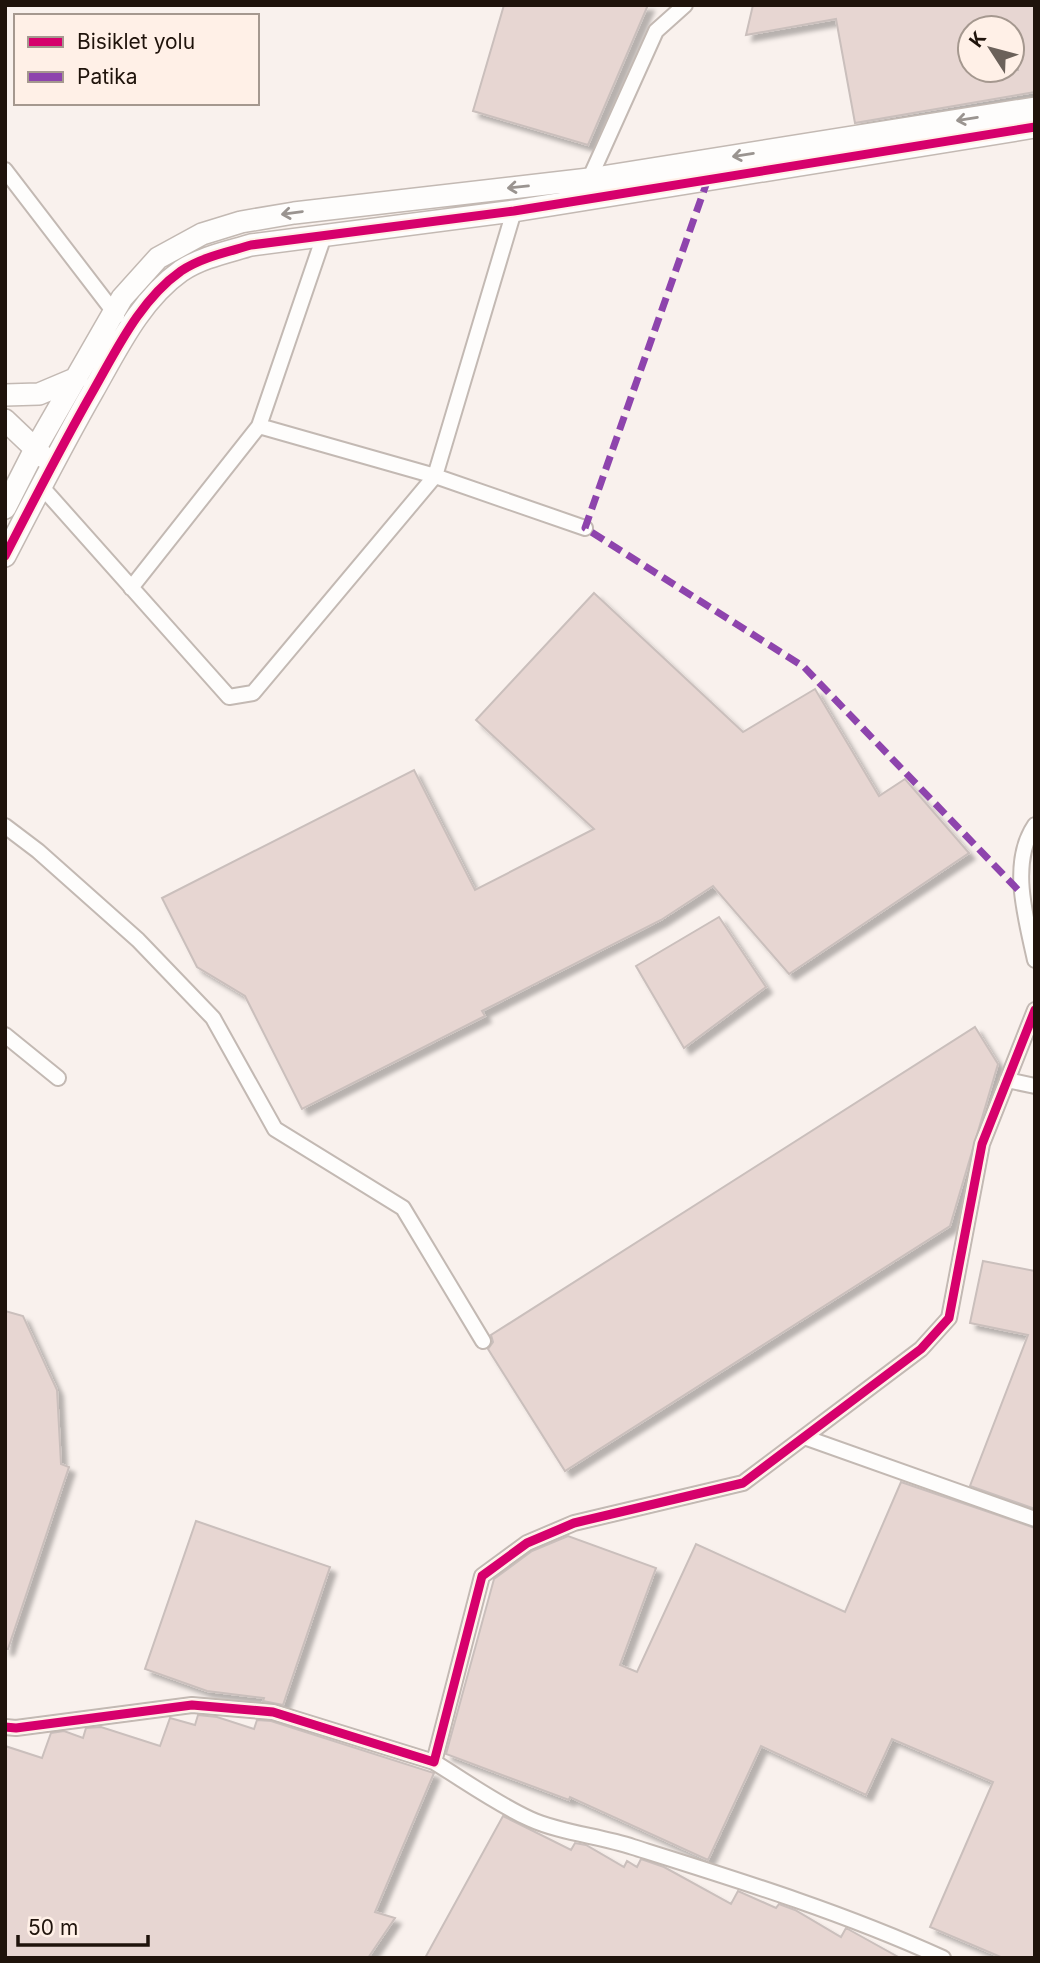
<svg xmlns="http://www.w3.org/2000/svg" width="1040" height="1963" font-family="Inter,sans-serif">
	<defs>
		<filter id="shadow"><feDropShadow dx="6" dy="6" stdDeviation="2" flood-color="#0004"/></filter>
	</defs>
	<rect width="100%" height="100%" fill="#f9f1ed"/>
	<path fill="#e7d6d2" stroke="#cabfbc" stroke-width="2" fill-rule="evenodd" filter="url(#shadow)" d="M 504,5 L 648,5 L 588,145 L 473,111 Z
		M 753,5 L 1035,5 L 1035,92 L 855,123 L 836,19 L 746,35 ZM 970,28 L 1012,28 L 1018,70 L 970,70 Z
		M 594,593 L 743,732 L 815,689 L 879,796 L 905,779 L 969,853 L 789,974 L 713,886 L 661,920 L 482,1011 L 485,1016 L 302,1109 L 245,996 L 197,967 L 162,898 L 414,770 L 475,890 L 594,829 L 476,720 Z
		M 719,917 L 766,987 L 684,1048 L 636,966 Z
		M 975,1027 L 998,1064 L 950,1226 L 565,1471 L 488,1349 L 493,1342 L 491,1335 Z
		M 983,1261 L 1035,1271 L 1035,1509 L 970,1486 L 1028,1335 L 970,1323 Z
		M 5,1311 L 23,1316 L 57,1390 L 61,1464 L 69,1467 L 8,1649 L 5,1649 Z
		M 901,1482 L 1035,1528 L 1035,1958 L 1003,1958 L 930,1927 L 993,1782 L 892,1739 L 866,1795 L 761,1746 L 708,1860 L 570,1797 L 569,1800 L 446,1754 L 494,1579 L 532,1551 L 568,1536 L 656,1568 L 620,1665 L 637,1672 L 696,1544 L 845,1612 Z
		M 196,1521 L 330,1567 L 283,1705 L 263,1701 L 264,1698 L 207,1691 L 145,1669 Z
		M 198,1715 L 217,1717 L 254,1729 L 257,1720 L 271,1721 L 434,1773 L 375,1912 L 395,1918 L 368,1958 L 5,1958 L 5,1746 L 42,1758 L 51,1733 L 64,1731 L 83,1738 L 86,1728 L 101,1727 L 160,1746 L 170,1718 L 195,1725 Z
		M 503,1816 L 571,1850 L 575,1843 L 586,1845 L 624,1867 L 627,1861 L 637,1867 L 641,1859 L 664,1867 L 731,1904 L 738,1891 L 776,1908 L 779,1904 L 795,1910 L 841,1937 L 846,1928 L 900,1958 L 425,1958 Z"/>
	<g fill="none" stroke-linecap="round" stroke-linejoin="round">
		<defs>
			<path id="street" d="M 5,170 L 117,316
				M 588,182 L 656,31 L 685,5
				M 325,233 L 259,426 L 435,476 L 585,528
				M 41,486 L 229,697 L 253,693 L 435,476 L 514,211
				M 131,588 L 259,426
				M 1035,825 C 1009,863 1026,918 1035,960
				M 5,826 L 38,851 L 138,940 L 213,1018 L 275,1129 L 403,1208 L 483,1341
				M 5,1035 L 58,1078
				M 1007,1080 L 1035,1086
				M 804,1437 L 1035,1519
				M 5,1727 L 16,1728 L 192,1705 L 273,1712 L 434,1762 L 482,1576 L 527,1543 L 574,1523 L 743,1483 L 921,1349 L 949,1318 L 982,1144 L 1035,1010
				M 434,1762 C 465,1781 497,1804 530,1819 C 561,1833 600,1836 633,1847 C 738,1880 842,1912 943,1958"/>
			<path id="secondary" d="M 5,395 L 39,394 L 77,378
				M 5,420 L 45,458
				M 5,508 L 34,451 L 122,298 L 158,258 L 202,234 L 241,222 L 294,213 L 589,179 L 1035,108
				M 5,556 C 34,500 62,445 93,391 C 117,349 140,300 181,271 C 202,257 228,252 251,245 L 514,211 L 1035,127"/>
		</defs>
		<use href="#street" stroke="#c3b9b3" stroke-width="18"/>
		<use href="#secondary" stroke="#c3b9b3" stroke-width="24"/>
		<use href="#street" stroke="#fefdfc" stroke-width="14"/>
		<use href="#secondary" stroke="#fefdfc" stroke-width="21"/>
		<path stroke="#8e44ad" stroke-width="7" stroke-dasharray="14 7" stroke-linecap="butt" d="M 708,179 L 585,528 L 804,667 L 1021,893"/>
		<defs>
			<path id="cycleway" d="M 5,556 C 34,500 62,445 93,391 C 117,349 140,300 181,271 C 202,257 228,252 251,245 L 514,211 L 1035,127
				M 5,1727 L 16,1728 L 192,1705 L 273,1712 L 434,1762 L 482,1576 L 527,1543 L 574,1523 L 743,1483 L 921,1349 L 949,1318 L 982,1144 L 1035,1010"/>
		</defs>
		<use href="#cycleway" stroke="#fff0e7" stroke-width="13"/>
		<use href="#cycleway" stroke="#d6006c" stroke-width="9"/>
	</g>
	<defs><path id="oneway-shaft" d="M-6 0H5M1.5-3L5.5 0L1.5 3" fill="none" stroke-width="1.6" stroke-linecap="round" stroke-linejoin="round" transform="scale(1.75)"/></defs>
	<g stroke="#9a9490">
		<use href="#oneway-shaft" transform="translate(967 119) rotate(171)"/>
		<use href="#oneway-shaft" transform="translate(743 155) rotate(171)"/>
		<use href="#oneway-shaft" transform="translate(518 187) rotate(174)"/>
		<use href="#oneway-shaft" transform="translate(292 213) rotate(172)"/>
	</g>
	<rect width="1040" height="1963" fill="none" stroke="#1f130b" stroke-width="14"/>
	<rect x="14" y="14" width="245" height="91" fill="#fff0e7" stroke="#a5988f" stroke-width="2"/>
	<rect x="28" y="37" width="35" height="10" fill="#d6006c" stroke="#a5988f" stroke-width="2"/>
	<text x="77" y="49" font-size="21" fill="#1f130b">Bisiklet yolu</text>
	<rect x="28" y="72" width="35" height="10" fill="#8e44ad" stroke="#a5988f" stroke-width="2"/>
	<text x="77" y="84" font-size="21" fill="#1f130b">Patika</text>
	<g transform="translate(991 49) rotate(306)"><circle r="33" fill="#fff0e7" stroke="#a5988f" stroke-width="2"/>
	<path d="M0-5L12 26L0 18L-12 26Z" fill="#6b615a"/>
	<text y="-10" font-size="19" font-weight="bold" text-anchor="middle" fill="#1f130b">K</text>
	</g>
	<path d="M18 1935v10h130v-10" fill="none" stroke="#1f130b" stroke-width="3.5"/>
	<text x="28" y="1935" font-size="21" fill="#1f130b" stroke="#fff0e7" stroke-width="5" paint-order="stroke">50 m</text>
</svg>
